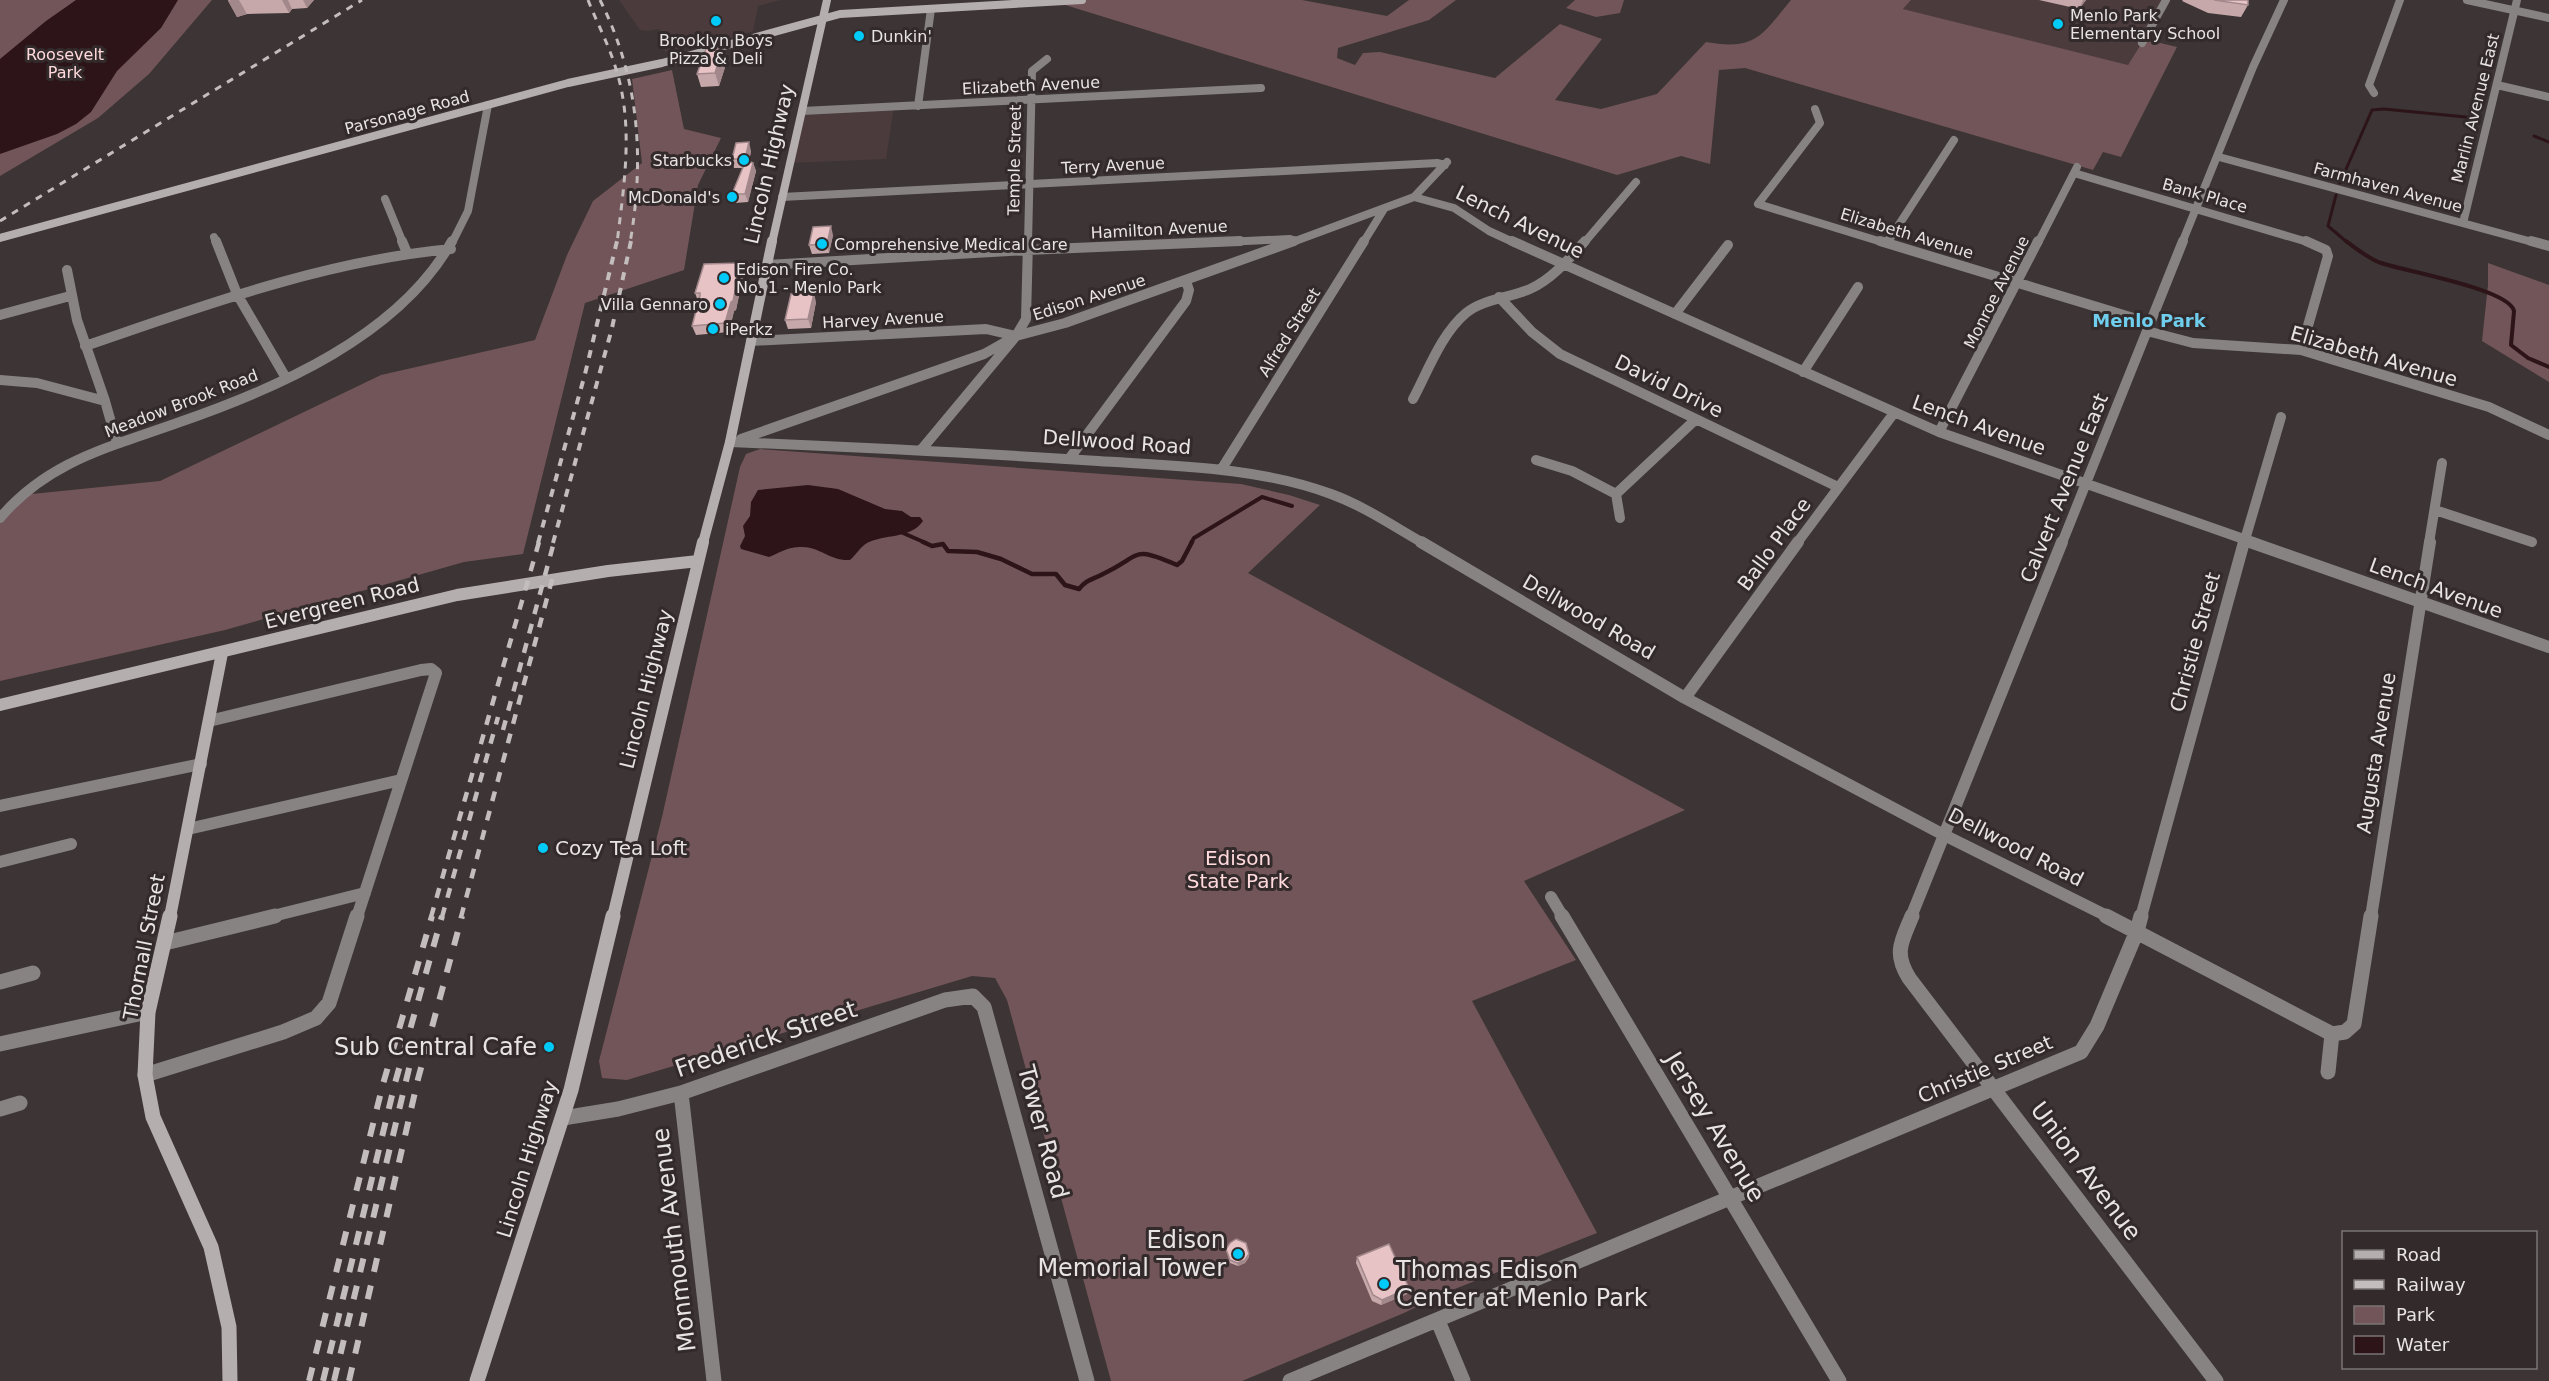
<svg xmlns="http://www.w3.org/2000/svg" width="2549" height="1381" font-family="'DejaVu Sans',sans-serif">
	<rect width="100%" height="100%" fill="#3c3435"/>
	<path fill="#4b3b3d" d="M 619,0 L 781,0 L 758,6 L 753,31 L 729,39 L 665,52 L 659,29 L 648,31 L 640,30 Z
		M 1911,0 L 2166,0 L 2128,65 L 1903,9 Z
		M 894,107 L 886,159 L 789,163 L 802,111 Z"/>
	<path fill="#725558" d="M 0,0 L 212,0 L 149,74 L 98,118 L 0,176 Z
		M 1049,0 L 1302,0 L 1387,16 L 1409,0 L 1456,0 L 1429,20 L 1338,48 L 1337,58 L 1355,65 L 1363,53 L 1380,52 L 1495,78 L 1560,24 L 1602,39 L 1555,100 L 1601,109 L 1657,94 L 1706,42 C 1756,51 1762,35 1791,0 L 1911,0 L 1903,9 L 2128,65 L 2144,39 L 2177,47 L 2121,157 L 2103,152 L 2093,170 L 1745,68 L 1719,70 L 1710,164 L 1681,156 L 1617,175 Z
		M 1575,0 L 1624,0 L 1620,13 L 1596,17 L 1566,8 Z
		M 672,70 L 684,129 L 721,138 L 698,185 L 684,270 L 585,303 L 523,554 L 464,562 L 225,630 L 0,681 L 0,522 L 22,495 L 160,481 L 381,375 L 535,340 L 567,255 L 593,201 L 642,163 L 632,79 Z
		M 2488,263 L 2549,285 L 2549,382 L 2482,341 L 2488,285 Z
		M 760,449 L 1241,484 L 1289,495 L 1320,505 L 1248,573 L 1685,810 L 1524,881 L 1576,960 L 1472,1001 L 1597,1233 L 1447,1292 L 1404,1313 L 1242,1381 L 1111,1381 L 1007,1000 L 995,978 L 972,976 L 627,1080 L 602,1078 L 599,1061 L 662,817 L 740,467 L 746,454 Z"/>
	<path fill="#2d1418" d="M 76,0 L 178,0 L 161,28 L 117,71 L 91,112 L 76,124 L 57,134 L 0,154 L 0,59 L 46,21 Z
		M 808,485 L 838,489 L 885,509 L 902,511 L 911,517 L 920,517 L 923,521 C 911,539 884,534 867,543 C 860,547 856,555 850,560 C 829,561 820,546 800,547 C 788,547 779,553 769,557 L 741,549 L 740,546 L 745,536 L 743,526 L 750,516 L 751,502 L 758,490 Z"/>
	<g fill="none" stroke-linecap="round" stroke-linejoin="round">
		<path stroke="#2d1418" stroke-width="3" d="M 2534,136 L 2549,142
			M 2340,183 L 2372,110 L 2384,109 L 2476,118
			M 2336,195 L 2328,226 L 2348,243"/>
		<path stroke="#2d1418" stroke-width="4" d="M 2346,241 C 2357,249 2369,259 2381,263 C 2404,271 2509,289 2514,311 L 2511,345 L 2528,358 L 2549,367
			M 903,533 L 926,543
			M 1191,543 L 1194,538 L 1262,497 L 1292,506"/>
		<path stroke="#2d1418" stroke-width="4.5" d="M 923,542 L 932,546 L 943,544 L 948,551 L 977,552 L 1001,559 L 1032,574 L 1056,574 L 1065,585 L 1079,589 C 1087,579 1092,580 1103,574 C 1143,555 1130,545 1177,565 L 1182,561 L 1192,542"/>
		<path stroke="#878383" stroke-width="8" d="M 2467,0 L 2549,18
			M 2142,43 L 2166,0
			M 2497,85 L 2549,97
			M 2374,93 L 2369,85 L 2400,0
			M 918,106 L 931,9
			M 1815,109 L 1820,123 L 1758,204 L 1885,243
			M 802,111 L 1261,88
			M 2219,157 L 2536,243
			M 2074,173 L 2311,243
			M 782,197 L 1437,163 L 1445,165
			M 1414,197 L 1454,208 L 1489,231 L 1515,243
			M 385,199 L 403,243
			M 2463,223 L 2517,0
			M 214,237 L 216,243
			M 452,243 L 468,211 L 488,105
			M 1028,243 L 1032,71 L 1047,59
			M 1204,243 L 1290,239
			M 1290,243 L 1414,197 L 1447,162
			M 1363,243 L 1384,209
			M 1584,243 L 1636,182
			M 1887,243 L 1954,140
			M 2038,243 L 2077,167
			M 2182,243 L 2253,67 L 2284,0"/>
		<path stroke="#878383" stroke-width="10" d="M 216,241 L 237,294 L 286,378
			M 402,241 L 407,253
			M 1512,241 L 1939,432 L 2255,543
			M 1880,241 L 2150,323
			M 2531,241 L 2549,246
			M 1887,243 L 1888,241
			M 767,265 L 1027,250 L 1240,241
			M 67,270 L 77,320 L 105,401
			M 1499,297 L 1532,332 L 1560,354 L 1838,487
			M 1675,314 L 1728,245
			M 0,315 L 70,296
			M 2147,331 L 2193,343 L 2301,350 L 2489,407 L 2549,435
			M 751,341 L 986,329 L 1016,336
			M 85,346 C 205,305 324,261 451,249
			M 2301,350 L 2328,256 L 2326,250 L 2306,241
			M 1803,372 L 1858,287
			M 0,380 L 37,383 L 105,401 L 117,443
			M 1413,399 C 1428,371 1441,334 1466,313 C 1483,299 1509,298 1530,289 C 1552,279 1569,259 1585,241
			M 1939,432 L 2038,241
			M 741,439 L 984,354 L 1016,336 L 1065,323 L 1294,241
			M 730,442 C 853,447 975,453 1098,461 C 1175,466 1258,467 1331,494 C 1364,506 1393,526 1423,543
			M 921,450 L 1016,336 L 1026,319 L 1028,241
			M 1069,459 L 1186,301 L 1189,290 L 1186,281
			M 1536,460 L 1572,471 L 1616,494
			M 1221,470 L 1364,241
			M 2435,510 L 2532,542
			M 0,518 C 48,461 110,447 177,423 C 276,389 399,336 452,241
			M 1620,518 L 1616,494 L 1695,420
			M 1797,543 L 1894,413
			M 2062,543 L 2183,241
			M 2244,543 L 2281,417
			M 2429,543 L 2442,463"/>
		<path stroke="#878383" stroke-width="12" d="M 1421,542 L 1685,698 L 1944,835 L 2109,917
			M 2250,542 L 2549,647
			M 1685,698 L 1798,542
			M 209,721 L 421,670 L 431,669 L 436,673 L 357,917
			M 0,806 L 201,764
			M 188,829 L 401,780
			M 0,862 L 71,844
			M 1551,897 L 1563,917
			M 269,917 L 365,893
			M 1911,917 L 2062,542
			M 2141,917 L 2244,542
			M 2371,917 L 2430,542"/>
		<path stroke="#878383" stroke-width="15" d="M 1562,916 L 1839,1381
			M 1912,916 C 1902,941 1893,952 1909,978 L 2216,1381
			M 2106,916 L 2332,1034 L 2345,1032 L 2354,1024 L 2371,916
			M 165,943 L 275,916
			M 0,982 L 33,973
			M 0,1044 L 148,1012
			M 2328,1072 L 2332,1034
			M 145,1075 L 283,1032 L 316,1018 L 329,1003 L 357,916
			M 681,1093 L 714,1381
			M 0,1109 L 20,1103
			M 563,1118 L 618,1109 L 681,1093 L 945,1000 L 973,996 L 984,1007 L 1087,1381
			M 1438,1321 L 1463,1381
			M 1290,1381 L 2081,1052 L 2097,1026 L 2137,931 L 2141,916"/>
		<path stroke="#b5aeaf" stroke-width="8" d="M 0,238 L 568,83 L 662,63 L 840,14 L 1082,0
			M 772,243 L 827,0"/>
		<path stroke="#b5aeaf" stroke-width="10" d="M 703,543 L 730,442 L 772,241"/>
		<path stroke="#b5aeaf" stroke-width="12" d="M 0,705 L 457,595 L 608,571 L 698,561
			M 170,917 L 222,653
			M 613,917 L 703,542"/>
		<path stroke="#b5aeaf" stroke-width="15" d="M 170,916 L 148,1012 L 145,1075 L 153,1117 L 211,1247 L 229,1327 L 230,1381
			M 477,1381 L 571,1090 L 613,916"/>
		<path stroke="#c3bdbe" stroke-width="3" stroke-dasharray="7 7" stroke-linecap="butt" d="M 588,0 C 597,23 609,45 616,69 C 634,126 624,185 617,243
			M 600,0 C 639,78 645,157 630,243
			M 0,221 L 362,0"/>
		<path stroke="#c3bdbe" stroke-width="4" stroke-dasharray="8 8" stroke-linecap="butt" d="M 538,543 L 585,374 L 617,241
			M 553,543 L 612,328 L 631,241"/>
		<path stroke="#c3bdbe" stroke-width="4.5" stroke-dasharray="10 10" stroke-linecap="butt" d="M 503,730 L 554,542
			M 431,917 L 539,542
			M 442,917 L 498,717
			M 461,917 L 553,576"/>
		<path stroke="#c3bdbe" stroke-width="6" stroke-dasharray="14 14" stroke-linecap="butt" d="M 309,1381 L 383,1084 L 432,916
			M 323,1381 L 395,1083 L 442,916
			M 334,1381 L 412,1056
			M 349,1381 L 418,1079 L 462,916"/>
	</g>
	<path fill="#c7a8aa" d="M 228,0 L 314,0 L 307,8 L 292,9 L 289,13 L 247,14 L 237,17 Z
		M 2039,0 L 2086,0 L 2079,9 Z
		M 2183,0 L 2248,0 L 2248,5 L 2241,17 L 2208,13 L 2182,1 Z
		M 727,61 L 719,86 L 701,87 L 697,74 Z
		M 751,151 L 749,161 L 753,163 L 756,171 L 748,202 L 735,203 L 732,194 L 743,168 L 734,168 L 732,159 Z
		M 833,235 L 829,253 L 812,254 L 809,245 Z
		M 744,271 L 736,310 L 734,311 L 729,332 L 696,335 L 692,326 L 698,301 L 695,293 Z
		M 816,302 L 811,328 L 788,329 L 785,320 Z
		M 1226,1249 L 1249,1254 L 1249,1257 L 1245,1263 L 1238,1266 L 1230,1263 Z
		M 1357,1257 L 1407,1294 L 1381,1305 L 1372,1301 L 1356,1263 Z"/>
	<path fill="#a2888b" d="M 231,0 L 239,0 L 247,14 L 237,17 L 228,1 Z
		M 282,0 L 288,0 L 292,9 L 289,13 Z
		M 303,0 L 314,0 L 307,8 Z
		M 2083,0 L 2086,0 L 2079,9 Z
		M 723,48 L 727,61 L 719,86 L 715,73 Z
		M 749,142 L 751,151 L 748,168 L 745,159 Z
		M 753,163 L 756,171 L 748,202 L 745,194 Z
		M 831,226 L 833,235 L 829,253 L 827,244 Z
		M 741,263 L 744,271 L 736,310 L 734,311 L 729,332 L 725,323 Z
		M 814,293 L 816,302 L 811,328 L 808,319 Z
		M 1249,1254 L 1249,1257 L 1245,1263 L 1238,1266 L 1237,1263 Z
		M 1409,1288 L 1407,1294 L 1381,1305 L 1382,1300 Z"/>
	<path fill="#e7c3c6" stroke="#a2888b" stroke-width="1.5" d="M 2214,0 L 2248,0 L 2248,5 Z
		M 723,48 L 715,73 L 697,74 L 706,49 Z
		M 749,142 L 745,159 L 732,159 L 736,143 Z
		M 746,160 L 753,163 L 745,194 L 732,194 Z
		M 831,226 L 827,244 L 809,245 L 813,227 Z
		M 741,263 L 733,301 L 731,302 L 725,323 L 692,326 L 700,296 L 700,293 L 695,293 L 704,264 Z
		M 814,293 L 808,319 L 785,320 L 791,294 Z
		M 1236,1239 L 1246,1243 L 1249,1254 L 1245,1260 L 1237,1263 L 1230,1260 L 1226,1249 L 1230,1243 Z
		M 1389,1244 L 1409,1288 L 1382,1300 L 1373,1295 L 1357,1257 Z"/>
	<g fill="#00cbf8" stroke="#322a2b" stroke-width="2">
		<circle cx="716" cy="21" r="6"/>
		<circle cx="2058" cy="24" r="6"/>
		<circle cx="859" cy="36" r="6"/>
		<circle cx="744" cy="160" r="6"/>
		<circle cx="732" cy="197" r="6"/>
		<circle cx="822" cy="244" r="6"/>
		<circle cx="724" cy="278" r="6"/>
		<circle cx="720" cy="304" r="6"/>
		<circle cx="713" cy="329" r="6"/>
		<circle cx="543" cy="848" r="6"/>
		<circle cx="549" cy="1047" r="6"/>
		<circle cx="1238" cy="1254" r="6"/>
		<circle cx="1384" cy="1284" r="6"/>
	</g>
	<g text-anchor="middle" stroke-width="6" stroke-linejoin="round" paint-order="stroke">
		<g font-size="16" fill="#e9e4e4" stroke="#322a2b" text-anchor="start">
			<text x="2070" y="21">Menlo Park<tspan x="2070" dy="18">Elementary School</tspan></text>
			<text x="871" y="42">Dunkin'</text>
			<text x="716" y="46" text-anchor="middle">Brooklyn Boys<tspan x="716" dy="18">Pizza &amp; Deli</tspan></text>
			<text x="732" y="166" text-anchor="end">Starbucks</text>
			<text x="720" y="203" text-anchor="end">McDonald's</text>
			<text x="834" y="250">Comprehensive Medical Care</text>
			<text x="736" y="275">Edison Fire Co.<tspan x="736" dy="18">No. 1 - Menlo Park</tspan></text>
			<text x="708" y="310" text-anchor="end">Villa Gennaro</text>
			<text x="725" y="335">iPerkz</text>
		</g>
		<g font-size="16" fill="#ffd9dc" stroke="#322a2b">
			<text x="65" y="60">Roosevelt<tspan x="65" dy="18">Park</tspan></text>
		</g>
		<g font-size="16" fill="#e9e4e4" stroke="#322a2b">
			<text transform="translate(1031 85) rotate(-3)" y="6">Elizabeth Avenue</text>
			<text transform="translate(2475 108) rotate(-76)" y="6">Marlin Avenue East</text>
			<text transform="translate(407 112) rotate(-15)" y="6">Parsonage Road</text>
			<text transform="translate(1014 160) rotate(-89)" y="6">Temple Street</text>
			<text transform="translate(1113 165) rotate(-3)" y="6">Terry Avenue</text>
			<text transform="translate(2388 187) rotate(15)" y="6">Farmhaven Avenue</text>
			<text transform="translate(2205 195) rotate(16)" y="6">Bank Place</text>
			<text transform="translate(1159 229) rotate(-3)" y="6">Hamilton Avenue</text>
			<text transform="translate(1907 233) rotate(17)" y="6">Elizabeth Avenue</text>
			<text transform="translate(1996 292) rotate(-63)" y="6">Monroe Avenue</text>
			<text transform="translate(1089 297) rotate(-18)" y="6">Edison Avenue</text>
			<text transform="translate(883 319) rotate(-3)" y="6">Harvey Avenue</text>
			<text transform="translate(1289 332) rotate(-58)" y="6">Alfred Street</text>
			<text transform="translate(181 403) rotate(-21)" y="6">Meadow Brook Road</text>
		</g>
		<g font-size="18" font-weight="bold" fill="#6fceed" stroke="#322a2b">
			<text x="2149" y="327">Menlo Park</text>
		</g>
		<g font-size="20" fill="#e9e4e4" stroke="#322a2b">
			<text transform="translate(769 164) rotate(-77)" y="7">Lincoln Highway</text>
			<text transform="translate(1520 222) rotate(26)" y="7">Lench Avenue</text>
			<text transform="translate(2374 356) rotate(16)" y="7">Elizabeth Avenue</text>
			<text transform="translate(1669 386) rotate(26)" y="7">David Drive</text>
			<text transform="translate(1979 425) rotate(20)" y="7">Lench Avenue</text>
			<text transform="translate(1117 442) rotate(4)" y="7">Dellwood Road</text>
			<text transform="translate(2064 488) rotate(-68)" y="7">Calvert Avenue East</text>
			<text transform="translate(1774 544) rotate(-54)" y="7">Ballo Place</text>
			<text transform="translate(2436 588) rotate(20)" y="7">Lench Avenue</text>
			<text transform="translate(342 603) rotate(-14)" y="7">Evergreen Road</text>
			<text transform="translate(1589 617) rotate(30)" y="7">Dellwood Road</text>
			<text transform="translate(2195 642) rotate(-75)" y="7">Christie Street</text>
			<text transform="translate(646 689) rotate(-76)" y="7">Lincoln Highway</text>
			<text transform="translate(2376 753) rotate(-81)" y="7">Augusta Avenue</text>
			<text transform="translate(2016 847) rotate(27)" y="7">Dellwood Road</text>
			<text transform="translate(144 947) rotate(-79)" y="7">Thornall Street</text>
			<text transform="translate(1985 1069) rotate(-23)" y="7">Christie Street</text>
			<text transform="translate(527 1159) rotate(-73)" y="7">Lincoln Highway</text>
		</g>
		<g font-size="20" fill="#e9e4e4" stroke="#322a2b" text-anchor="start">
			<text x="555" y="855">Cozy Tea Loft</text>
		</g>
		<g font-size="20" fill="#ffd9dc" stroke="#322a2b">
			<text x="1238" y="865">Edison<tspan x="1238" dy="23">State Park</tspan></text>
		</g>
		<g font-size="24" fill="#e9e4e4" stroke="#322a2b">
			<text transform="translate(766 1039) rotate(-19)" y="8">Frederick Street</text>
			<text transform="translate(1715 1127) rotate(59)" y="8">Jersey Avenue</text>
			<text transform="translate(1043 1132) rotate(75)" y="8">Tower Road</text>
			<text transform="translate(2086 1171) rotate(53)" y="8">Union Avenue</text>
			<text transform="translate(674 1240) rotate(-97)" y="8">Monmouth Avenue</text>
		</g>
		<g font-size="24" fill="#e9e4e4" stroke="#322a2b" text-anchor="end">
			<text x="537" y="1055">Sub Central Cafe</text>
			<text x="1226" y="1248">Edison<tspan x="1226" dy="28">Memorial Tower</tspan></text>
			<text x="1396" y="1278" text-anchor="start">Thomas Edison<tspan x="1396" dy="28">Center at Menlo Park</tspan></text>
		</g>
	</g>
	<rect x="2342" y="1231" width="195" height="138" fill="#322a2b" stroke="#7b7475" stroke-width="1.5"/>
	<rect x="2354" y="1250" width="30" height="9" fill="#b5aeaf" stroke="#7b7475" stroke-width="1.5"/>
	<text x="2396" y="1261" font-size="18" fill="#e9e4e4">Road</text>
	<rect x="2354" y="1280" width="30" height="9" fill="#c3bdbe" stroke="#7b7475" stroke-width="1.5"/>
	<text x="2396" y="1291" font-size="18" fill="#e9e4e4">Railway</text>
	<rect x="2354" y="1306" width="30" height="18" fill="#725558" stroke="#7b7475" stroke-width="1.5"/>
	<text x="2396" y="1321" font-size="18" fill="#e9e4e4">Park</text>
	<rect x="2354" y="1336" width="30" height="18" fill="#2d1418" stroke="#7b7475" stroke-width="1.5"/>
	<text x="2396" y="1351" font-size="18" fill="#e9e4e4">Water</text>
</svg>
